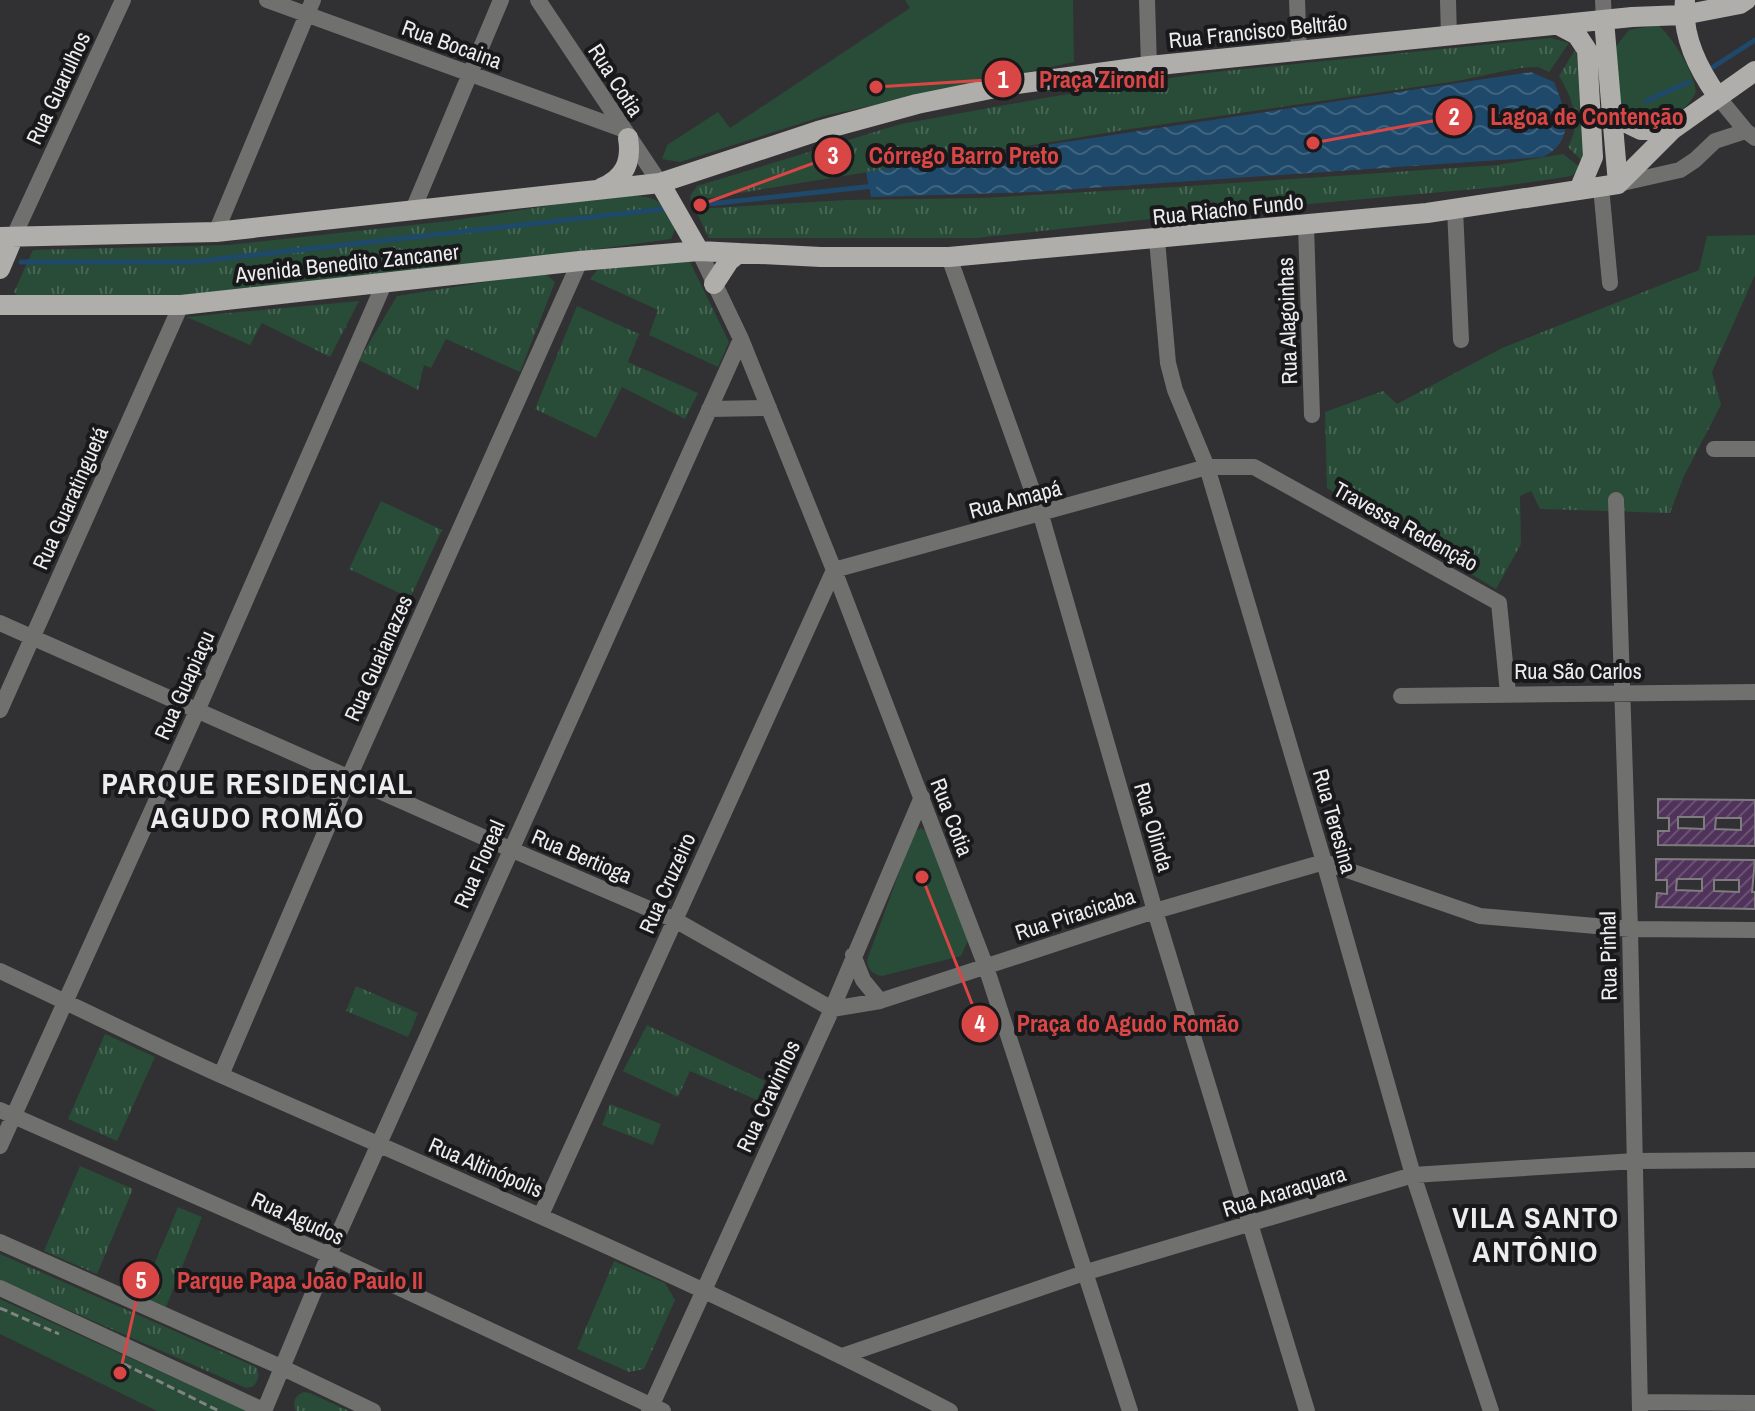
<svg xmlns="http://www.w3.org/2000/svg" width="1755" height="1411" font-family="'Archivo Narrow',sans-serif">
	<defs>
		<pattern id="grass-tufts" width="24" height="20" patternUnits="userSpaceOnUse" patternTransform="scale(2)"><rect width="24" height="20" fill="#284c37"/><path d="M3 7l-1-3M5 7V3M7 7l1-3M15 17l-1-3M17 17v-4M19 17l1-3" fill="none" stroke="#486654"/></pattern>
		<pattern id="water-waves" width="16" height="10" patternUnits="userSpaceOnUse" patternTransform="scale(2)"><rect width="16" height="10" fill="#1e496b"/><path d="M0 5q4-4 8 0t8 0" fill="none" stroke="#3f6480"/></pattern>
		<pattern id="building-hatch" width="6" height="6" patternUnits="userSpaceOnUse" patternTransform="scale(2)"><rect width="6" height="6" fill="#50335b"/><path d="M-1 1l2-2M0 6l6-6M5 7l2-2" fill="none" stroke="#6a5173"/></pattern>
	</defs>
	<rect width="100%" height="100%" fill="#313033"/>
	<path fill="url(#grass-tufts)" d="M 1551,38 L 1569,43 L 1549,72 L 1538,67 L 1519,68 L 1457,81 L 1124,130 L 691,201 L 690,196 L 697,186 L 901,124 L 1050,97 L 1196,74 Z
		M 1576,48 L 1585,154 L 1583,162 L 1568,147 C 1582,123 1572,97 1559,76 Z
		M 1563,154 L 1580,167 L 1573,175 L 1566,177 L 1497,187 L 1197,214 L 976,238 L 709,238 L 695,209 L 847,200 L 982,198 L 1174,187 L 1497,165 Z
		M 629,196 C 659,195 662,203 676,227 L 671,239 L 369,280 L 145,298 L 19,298 L 14,292 L 33,250 L 229,245 L 449,221 L 586,200 Z
		M 1755,235 L 1755,275 L 1712,372 L 1721,405 L 1684,476 L 1670,513 L 1540,509 L 1531,491 L 1520,496 L 1521,544 L 1496,589 L 1327,488 L 1325,412 L 1383,391 L 1397,404 L 1502,348 L 1699,270 L 1707,236 Z
		M 689,260 L 729,342 L 718,367 L 649,335 L 658,310 L 590,279 L 599,268 Z
		M 544,273 L 555,282 L 520,372 L 446,339 L 431,368 L 424,365 L 418,390 L 359,360 L 397,296 Z
		M 359,301 L 330,357 L 262,323 L 250,345 L 187,317 Z
		M 577,306 L 639,334 L 628,362 L 698,393 L 685,419 L 622,387 L 596,438 L 535,409 Z
		M 381,501 L 442,530 L 410,598 L 349,569 Z
		M 356,986 L 418,1013 L 408,1037 L 346,1011 Z
		M 647,1025 L 765,1081 L 757,1100 L 690,1071 L 678,1097 L 623,1071 Z
		M 105,1034 L 155,1057 L 117,1141 L 68,1119 Z
		M 610,1104 L 661,1124 L 653,1145 L 602,1125 Z
		M 80,1166 L 133,1189 L 97,1274 L 44,1251 Z
		M 178,1207 L 202,1217 L 166,1307 L 141,1297 Z
		M 0,1254 L 256,1367 C 260,1376 259,1380 252,1387 L 246,1388 L 0,1280 Z
		M 614,1261 L 665,1283 L 675,1300 L 644,1369 L 629,1372 L 577,1349 Z
		M 304,1392 L 310,1393 L 349,1411 L 296,1411 C 292,1402 295,1395 304,1392 Z"/>
	<path fill="#284c37" d="M 905,0 L 1073,0 L 1074,62 L 824,116 L 680,162 L 662,159 L 667,145 L 718,112 L 730,128 L 910,8 Z
		M 1658,25 C 1672,36 1695,74 1696,92 C 1681,123 1645,129 1621,103 L 1613,50 L 1629,30 Z
		M 921,828 L 928,832 L 969,938 L 961,956 L 882,976 C 872,974 868,970 867,960 L 914,832 Z
		M 0,1299 L 247,1411 L 157,1411 L 0,1334 Z"/>
	<path fill="url(#water-waves)" d="M 1531,72 L 1554,82 C 1565,110 1577,140 1543,157 L 1031,192 L 871,197 L 866,172 Z"/>
	<g fill="none" stroke-linecap="round" stroke-linejoin="round">
		<path stroke="#1e496b" stroke-width="5" d="M 1713,67 L 1755,40
			M 1646,101 L 1689,82
			M 700,205 L 874,186
			M 21,262 L 192,262 L 663,209"/>
	</g>
	<path fill="url(#building-hatch)" stroke="#7e7c7f" stroke-width="2" fill-rule="evenodd" d="M 1658,799 L 1755,800 L 1755,846 L 1658,845 L 1658,831 L 1669,831 L 1669,818 L 1658,818 ZM 1678,817 L 1704,817 L 1704,829 L 1678,828 ZM 1716,818 L 1741,818 L 1741,830 L 1715,829 Z
		M 1656,859 L 1755,860 L 1752,892 L 1755,892 L 1755,909 L 1656,907 L 1657,893 L 1667,894 L 1667,880 L 1656,880 ZM 1677,879 L 1702,879 L 1702,891 L 1676,890 ZM 1714,880 L 1739,880 L 1739,892 L 1714,891 Z"/>
	<g fill="none" stroke-linecap="round" stroke-linejoin="round">
		<path stroke="#828284" stroke-width="3" stroke-dasharray="8 4" stroke-linecap="butt" d="M 0,1308 L 59,1334
			M 124,1364 L 219,1411"/>
		<path stroke="#70706e" stroke-width="16" d="M 267,0 L 622,129
			M 538,0 L 660,183
			M 1147,0 L 1149,66
			M 1297,0 L 1299,51
			M 1448,0 L 1449,37
			M 1603,0 L 1604,20
			M 1718,97 L 1746,131 L 1755,138
			M 1618,184 L 1680,170 L 1695,160 L 1715,141 L 1746,131
			M 1601,187 L 1610,283
			M 1455,209 L 1461,340
			M 412,212 L 501,0
			M 1306,225 L 1312,415
			M 216,232 L 313,0
			M 13,238 L 123,0
			M 1157,240 L 1168,363 L 1175,390 L 1207,467 L 1324,862 L 1413,1175 L 1491,1411
			M 699,251 L 741,339 L 834,570 L 986,967 L 1130,1411
			M 949,257 L 1041,515 L 1155,911 L 1307,1411
			M 709,409 L 769,408
			M 1714,449 L 1755,449
			M 1616,500 L 1630,929 L 1640,1411
			M 0,623 L 510,849 L 675,920 L 832,1009
			M 1401,696 L 1755,692
			M 0,710 L 181,305
			M 853,955 L 863,980 L 880,1001
			M 0,971 C 75,1006 149,1043 225,1077 C 468,1184 713,1289 950,1411
			M 832,1009 L 880,1001 L 1155,911 L 1324,862 L 1480,916 L 1630,929 L 1755,930
			M 221,1075 L 349,777 L 580,261
			M 0,1110 L 329,1255 L 663,1411
			M 0,1146 L 197,711 L 384,284
			M 541,1215 L 834,570 L 1207,467 L 1254,467 L 1499,603 L 1508,693
			M 0,1242 L 281,1367 L 373,1411
			M 0,1288 L 265,1411
			M 842,1356 L 1087,1272 L 1413,1175 L 1635,1161 L 1755,1160
			M 1640,1402 L 1755,1403
			M 264,1411 L 329,1255 L 741,339
			M 649,1411 L 832,1009 L 922,797"/>
		<path stroke="#afaeab" stroke-width="20" d="M 1685,0 C 1681,35 1698,69 1718,97
			M 1604,20 L 1618,184
			M 1560,26 L 1577,35 L 1587,50 L 1593,157 L 1579,190
			M 1612,116 L 1641,130 L 1673,129
			M 660,183 L 699,251
			M 1618,184 L 1673,129 L 1755,71
			M 601,188 C 624,179 632,162 628,138
			M 0,237 L 216,232 L 660,183 L 818,131 L 917,104 L 1010,85 L 1149,66 L 1632,17 L 1683,15 L 1740,4 L 1746,0
			M 0,269 L 13,238
			M 714,284 L 729,261 L 739,253
			M 0,305 L 181,305 L 580,261 L 699,251 L 821,257 L 949,257 L 1427,213 L 1618,184"/>
	</g>
	<g text-anchor="middle" stroke-width="8" stroke-linejoin="round" paint-order="stroke">
		<g font-size="22" fill="#ededef" stroke="#19181a">
			<text transform="translate(1258 31) rotate(-6)" y="8">Rua Francisco Beltrão</text>
			<text transform="translate(452 44) rotate(20)" y="8">Rua Bocaina</text>
			<text transform="translate(616 80) rotate(57)" y="8">Rua Cotia</text>
			<text transform="translate(58 88) rotate(-65)" y="8">Rua Guarulhos</text>
			<text transform="translate(1228 209) rotate(-6)" y="8">Rua Riacho Fundo</text>
			<text transform="translate(347 263) rotate(-6)" y="8">Avenida Benedito Zancaner</text>
			<text transform="translate(1287 321) rotate(-92)" y="8">Rua Alagoinhas</text>
			<text transform="translate(70 498) rotate(-66)" y="8">Rua Guaratinguetá</text>
			<text transform="translate(1015 499) rotate(-15)" y="8">Rua Amapá</text>
			<text transform="translate(1406 526) rotate(29)" y="8">Travessa Redenção</text>
			<text transform="translate(378 658) rotate(-66)" y="8">Rua Guaianazes</text>
			<text x="1578" y="679">Rua São Carlos</text>
			<text transform="translate(184 685) rotate(-66)" y="8">Rua Guapiaçu</text>
			<text transform="translate(952 817) rotate(69)" y="8">Rua Cotia</text>
			<text transform="translate(1335 821) rotate(74)" y="8">Rua Teresina</text>
			<text transform="translate(1154 827) rotate(74)" y="8">Rua Olinda</text>
			<text transform="translate(582 856) rotate(23)" y="8">Rua Bertioga</text>
			<text transform="translate(479 864) rotate(-66)" y="8">Rua Floreal</text>
			<text transform="translate(667 883) rotate(-66)" y="8">Rua Cruzeiro</text>
			<text transform="translate(1075 914) rotate(-18)" y="8">Rua Piracicaba</text>
			<text transform="translate(1608 956) rotate(-91)" y="8">Rua Pinhal</text>
			<text transform="translate(768 1096) rotate(-65)" y="8">Rua Cravinhos</text>
			<text transform="translate(486 1167) rotate(23)" y="8">Rua Altinópolis</text>
			<text transform="translate(1284 1191) rotate(-17)" y="8">Rua Araraquara</text>
			<text transform="translate(298 1218) rotate(24)" y="8">Rua Agudos</text>
		</g>
		<g font-size="30" font-weight="bold" letter-spacing="2" fill="#ededef" stroke="#19181a">
			<text x="258" y="794">PARQUE RESIDENCIAL<tspan x="258" dy="34">AGUDO ROMÃO</tspan></text>
			<text x="1536" y="1228">VILA SANTO<tspan x="1536" dy="34">ANTÔNIO</tspan></text>
		</g>
	</g>
	<path fill="none" stroke="#d94646" stroke-width="3" d="M876 87L1003 79M1313 143L1454 117M700 205L833 156M922 877L980 1024M120 1373L141 1280"/>
	<g fill="#d94646" stroke="#19181a" stroke-width="3">
		<circle cx="876" cy="87" r="8"/>
		<circle cx="1313" cy="143" r="8"/>
		<circle cx="700" cy="205" r="8"/>
		<circle cx="922" cy="877" r="8"/>
		<circle cx="120" cy="1373" r="8"/>
		<circle cx="1003" cy="79" r="20"/>
		<circle cx="1454" cy="117" r="20"/>
		<circle cx="833" cy="156" r="20"/>
		<circle cx="980" cy="1024" r="20"/>
		<circle cx="141" cy="1280" r="20"/>
	</g>
	<g font-size="24" text-anchor="middle" font-weight="bold" fill="#fff">
		<text x="1003" y="88">1</text>
		<text x="1454" y="125">2</text>
		<text x="833" y="164">3</text>
		<text x="980" y="1032">4</text>
		<text x="141" y="1289">5</text>
	</g>
	<g font-size="24" text-anchor="middle" font-weight="bold" fill="#d94646" stroke="#19181a" stroke-width="8" stroke-linejoin="round" paint-order="stroke">
		<text x="1102" y="88">Praça Zirondi</text>
		<text x="1587" y="125">Lagoa de Contenção</text>
		<text x="964" y="164">Córrego Barro Preto</text>
		<text x="1128" y="1032">Praça do Agudo Romão</text>
		<text x="300" y="1289">Parque Papa João Paulo II</text>
	</g>
</svg>
